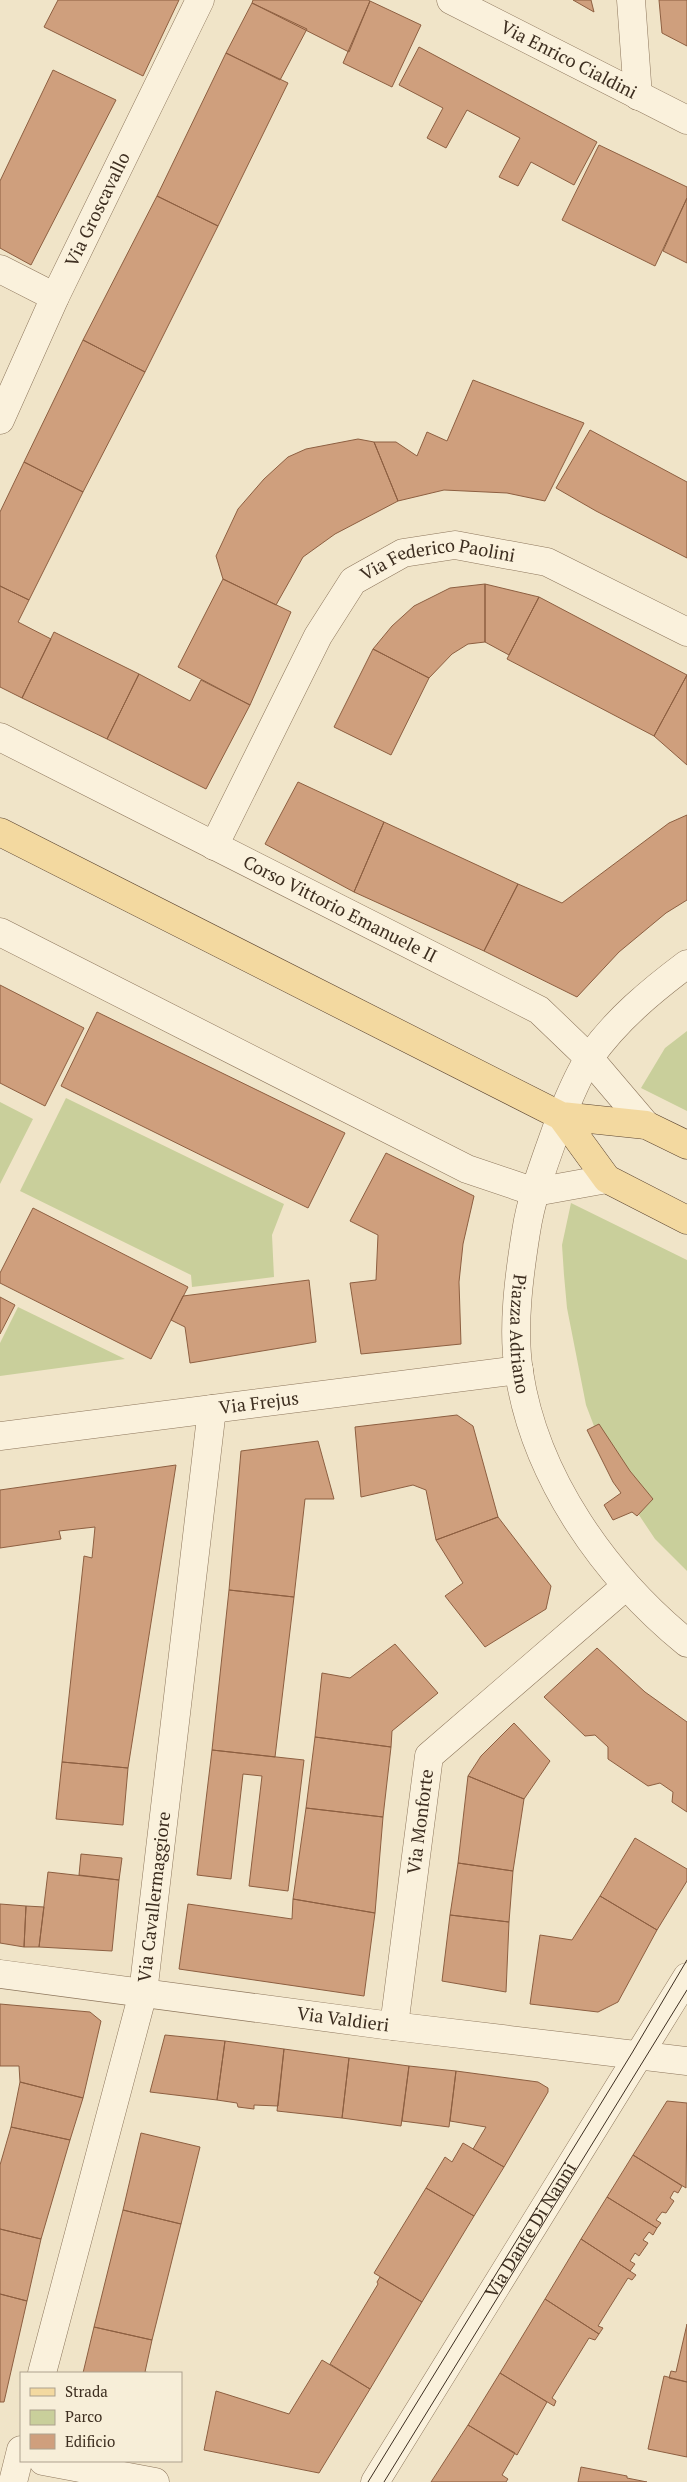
<svg xmlns="http://www.w3.org/2000/svg" width="687" height="2482" font-family="'PT Serif',serif">
	<rect width="100%" height="100%" fill="#f0e4c8"/>
	<path fill="#c9cf9b" d="M 687,1031 L 687,1111 L 641,1088 L 665,1048 Z
		M 66,1098 L 284,1204 L 272,1235 L 274,1277 L 192,1287 L 191,1275 L 20,1191 Z
		M 0,1102 L 33,1119 L 0,1184 Z
		M 571,1203 L 687,1260 L 687,1571 L 655,1539 L 613,1476 L 586,1405 L 567,1308 L 564,1275 L 562,1245 Z
		M 18,1307 L 125,1359 L 0,1376 L 0,1343 Z"/>
	<path fill="#cf9f7d" stroke="#8d5f41" d="M 58,0 L 179,0 L 143,76 L 44,27 Z
		M 253,0 L 368,0 L 370,1 L 349,52 L 252,3 Z
		M 573,0 L 591,0 L 594,12 Z
		M 659,0 L 687,0 L 687,46 L 662,33 Z
		M 370,1 L 421,25 L 392,87 L 343,63 Z
		M 252,3 L 307,29 L 280,80 L 226,53 Z
		M 419,47 L 597,142 L 574,185 L 531,162 L 518,186 L 499,177 L 520,138 L 467,110 L 446,148 L 427,138 L 443,108 L 399,85 Z
		M 226,53 L 288,83 L 218,226 L 157,196 Z
		M 53,70 L 116,100 L 31,265 L 0,248 L 0,181 Z
		M 599,145 L 687,187 L 687,198 L 655,266 L 562,220 Z
		M 157,196 L 218,226 L 145,372 L 83,340 Z
		M 687,198 L 687,263 L 663,251 Z
		M 83,340 L 145,372 L 83,492 L 24,462 Z
		M 473,380 L 584,423 L 545,501 L 507,493 L 444,490 L 398,501 L 374,442 L 396,442 L 417,456 L 427,432 L 447,441 Z
		M 590,430 L 687,482 L 687,558 L 596,511 L 556,488 Z
		M 358,439 L 374,442 L 398,501 L 335,534 L 303,557 L 276,605 L 223,579 L 216,556 L 238,509 L 264,479 L 288,457 L 306,449 Z
		M 24,462 L 83,492 L 29,600 L 0,586 L 0,512 Z
		M 223,579 L 291,612 L 250,705 L 178,667 Z
		M 485,584 L 485,642 L 468,644 L 452,654 L 429,678 L 373,649 L 392,626 L 414,606 L 450,588 Z
		M 485,584 L 539,597 L 509,655 L 485,642 Z
		M 0,586 L 29,600 L 18,622 L 51,639 L 22,698 L 0,687 Z
		M 539,597 L 687,675 L 654,736 L 507,659 Z
		M 54,632 L 139,674 L 107,739 L 22,698 Z
		M 373,649 L 429,678 L 391,755 L 334,727 Z
		M 139,674 L 190,701 L 201,680 L 250,705 L 206,789 L 107,739 Z
		M 687,675 L 687,765 L 654,736 Z
		M 298,782 L 384,822 L 354,892 L 265,844 Z
		M 687,815 L 687,900 L 666,913 L 619,952 L 577,997 L 484,951 L 518,884 L 562,903 L 669,823 Z
		M 384,822 L 518,884 L 484,951 L 354,892 Z
		M 0,985 L 84,1028 L 45,1106 L 0,1083 Z
		M 97,1012 L 345,1133 L 308,1208 L 61,1086 Z
		M 386,1153 L 474,1196 L 463,1244 L 459,1282 L 461,1344 L 361,1354 L 350,1283 L 376,1280 L 378,1235 L 350,1221 Z
		M 33,1208 L 188,1287 L 151,1359 L 0,1283 L 0,1273 Z
		M 309,1280 L 316,1342 L 190,1363 L 185,1327 L 171,1320 L 183,1296 Z
		M 0,1297 L 15,1305 L 0,1334 Z
		M 457,1415 L 473,1426 L 498,1517 L 436,1540 L 426,1490 L 413,1485 L 361,1497 L 355,1427 Z
		M 599,1424 L 630,1471 L 653,1499 L 637,1516 L 632,1512 L 613,1520 L 604,1505 L 621,1493 L 613,1482 L 587,1430 Z
		M 318,1441 L 334,1499 L 305,1499 L 294,1597 L 229,1590 L 241,1451 Z
		M 176,1465 L 128,1768 L 62,1762 L 84,1556 L 92,1558 L 95,1527 L 59,1531 L 61,1539 L 0,1548 L 0,1490 Z
		M 498,1517 L 551,1586 L 546,1609 L 485,1647 L 445,1596 L 463,1583 L 436,1540 Z
		M 229,1590 L 294,1597 L 275,1757 L 212,1750 Z
		M 395,1644 L 438,1693 L 392,1731 L 391,1747 L 315,1737 L 322,1673 L 350,1678 Z
		M 597,1648 L 645,1692 L 687,1722 L 687,1812 L 672,1802 L 673,1792 L 660,1783 L 648,1786 L 608,1759 L 608,1747 L 595,1735 L 585,1736 L 544,1697 Z
		M 514,1723 L 550,1761 L 524,1799 L 468,1776 L 481,1756 Z
		M 315,1737 L 391,1747 L 383,1817 L 306,1808 Z
		M 212,1750 L 304,1760 L 288,1891 L 249,1886 L 262,1776 L 243,1774 L 231,1879 L 197,1875 Z
		M 62,1762 L 128,1768 L 123,1825 L 56,1819 Z
		M 468,1776 L 524,1799 L 513,1871 L 458,1863 Z
		M 306,1808 L 383,1817 L 375,1913 L 293,1899 Z
		M 635,1838 L 687,1869 L 687,1881 L 657,1930 L 600,1896 Z
		M 81,1854 L 122,1858 L 119,1880 L 79,1875 Z
		M 458,1863 L 513,1871 L 509,1922 L 450,1915 Z
		M 48,1872 L 119,1880 L 112,1951 L 39,1947 Z
		M 600,1896 L 657,1930 L 618,2002 L 598,2012 L 530,2004 L 540,1935 L 572,1940 Z
		M 293,1899 L 375,1913 L 364,1996 L 179,1969 L 188,1904 L 292,1919 Z
		M 0,1904 L 26,1906 L 24,1947 L 0,1943 Z
		M 26,1906 L 44,1907 L 39,1947 L 24,1947 Z
		M 450,1915 L 509,1922 L 506,1992 L 442,1981 Z
		M 0,2004 L 90,2012 L 101,2021 L 83,2098 L 20,2082 L 19,2066 L 0,2066 Z
		M 165,2035 L 225,2041 L 217,2100 L 150,2092 Z
		M 225,2041 L 284,2049 L 278,2106 L 254,2105 L 254,2109 L 238,2107 L 237,2103 L 217,2100 Z
		M 284,2049 L 349,2058 L 342,2118 L 277,2111 Z
		M 349,2058 L 409,2066 L 401,2126 L 342,2118 Z
		M 409,2066 L 456,2071 L 449,2127 L 402,2121 Z
		M 456,2071 L 538,2082 L 548,2088 L 548,2092 L 504,2167 L 473,2149 L 486,2127 L 450,2121 Z
		M 20,2082 L 83,2098 L 70,2140 L 11,2127 Z
		M 667,2101 L 687,2103 L 686,2188 L 633,2155 Z
		M 11,2127 L 70,2140 L 41,2239 L 0,2229 L 0,2165 Z
		M 141,2133 L 200,2147 L 181,2224 L 123,2210 Z
		M 463,2143 L 504,2167 L 474,2216 L 426,2188 L 445,2157 L 452,2162 Z
		M 633,2155 L 682,2186 L 678,2193 L 674,2191 L 670,2198 L 674,2201 L 666,2213 L 662,2212 L 656,2220 L 661,2223 L 657,2228 L 607,2197 Z
		M 426,2188 L 474,2216 L 422,2302 L 374,2273 Z
		M 607,2197 L 657,2228 L 653,2235 L 649,2232 L 643,2240 L 648,2243 L 639,2256 L 635,2253 L 630,2261 L 635,2264 L 630,2271 L 581,2239 Z
		M 123,2210 L 181,2224 L 152,2340 L 94,2327 Z
		M 0,2229 L 41,2239 L 27,2301 L 0,2294 Z
		M 581,2239 L 636,2275 L 632,2280 L 628,2278 L 598,2326 L 603,2328 L 599,2334 L 545,2299 Z
		M 380,2277 L 422,2302 L 370,2389 L 330,2364 L 378,2284 L 377,2282 Z
		M 0,2294 L 27,2301 L 4,2402 L 0,2402 Z
		M 545,2299 L 599,2334 L 595,2340 L 589,2338 L 552,2398 L 556,2401 L 554,2406 L 500,2373 Z
		M 687,2324 L 687,2382 L 669,2378 L 671,2371 L 676,2372 Z
		M 94,2327 L 152,2340 L 145,2372 L 151,2373 L 83,2373 Z
		M 322,2360 L 370,2389 L 319,2473 L 204,2450 L 216,2391 L 289,2414 Z
		M 500,2373 L 547,2402 L 517,2455 L 468,2425 Z
		M 664,2376 L 687,2382 L 687,2457 L 648,2449 Z
		M 468,2425 L 515,2453 L 502,2475 L 508,2479 L 506,2482 L 431,2482 Z
		M 581,2467 L 627,2476 L 627,2478 L 647,2482 L 578,2482 Z"/>
	<g fill="none" stroke-linecap="round" stroke-linejoin="round">
		<defs>
			<g id="minor">
				<path d="M 631,0 L 638,96"/>
				<path d="M 0,269 L 55,297"/>
				<path id="s1" d="M 0,420 L 55,297 L 200,0"/>
				<path id="s2" d="M 0,737 L 539,1010 L 589,1058 L 646,1125"/>
				<path id="s3" d="M 214,846 L 318,636 L 353,581 L 403,553 L 455,545 L 547,562 L 687,632"/>
				<path d="M 0,932 L 467,1169 L 535,1192 L 607,1179"/>
				<path d="M 561,1116 C 570,1097 578,1074 590,1057 C 616,1020 651,991 687,964"/>
				<path id="s4" d="M 0,1436 L 519,1370"/>
				<path id="s5" d="M 0,1974 L 384,2025 L 687,2061"/>
				<path id="s6" d="M 394,2026 L 429,1756 L 626,1586"/>
				<path id="s7" d="M 42,2373 L 143,1993 L 212,1409"/>
				<path d="M 43,2461 L 155,2482"/>
				<path d="M 13,2482 L 21,2450"/>
			</g>
			<g id="tertiary">
				<path id="s8" d="M 451,0 L 687,120"/>
				<path id="s9" d="M 561,1116 C 548,1154 532,1192 526,1232 C 519,1276 512,1328 519,1372 C 535,1478 605,1576 687,1643"/>
				<path id="s10" d="M 375,2482 L 687,1977"/>
			</g>
			<path id="primary" d="M 0,832 L 561,1116 L 646,1125 L 687,1145
				M 561,1116 L 607,1179 L 687,1220"/>
		</defs>
		<use href="#minor" stroke="#8d765c" stroke-width="29"/>
		<use href="#tertiary" stroke="#8d765c" stroke-width="29"/>
		<use href="#primary" stroke="#5b4430" stroke-width="29"/>
		<use href="#minor" stroke="#faf1dc" stroke-width="28"/>
		<use href="#tertiary" stroke="#faf1dc" stroke-width="28"/>
		<use href="#primary" stroke="#f3d9a0" stroke-width="28"/>
		<path stroke="#3d2e20" stroke-width="1" d="M 368,2482 L 632,2053 L 687,1960
			M 384,2482 L 687,1990"/>
	</g>
	<g text-anchor="middle" stroke-width="5" stroke-linejoin="round" paint-order="stroke">
		<g font-size="18" fill="#3d2e20" stroke="#f7eed8">
			<text dy="6" stroke="none"><textPath href="#s8" startOffset="132">Via Enrico Cialdini</textPath></text>
			<text dy="6" stroke="none"><textPath href="#s1" startOffset="232">Via Groscavallo</textPath></text>
			<text dy="6" stroke="none"><textPath href="#s3" startOffset="390">Via Federico Paolini</textPath></text>
			<text dy="6" stroke="none"><textPath href="#s2" startOffset="381">Corso Vittorio Emanuele II</textPath></text>
			<text dy="6" stroke="none"><textPath href="#s9" startOffset="224">Piazza Adriano</textPath></text>
			<text dy="6" stroke="none"><textPath href="#s4" startOffset="261">Via Frejus</textPath></text>
			<text dy="6" stroke="none"><textPath href="#s6" startOffset="206">Via Monforte</textPath></text>
			<text dy="6" stroke="none"><textPath href="#s7" startOffset="490">Via Cavallermaggiore</textPath></text>
			<text dy="6" stroke="none"><textPath href="#s5" startOffset="346">Via Valdieri</textPath></text>
			<text dy="6" stroke="none"><textPath href="#s10" startOffset="296">Via Dante Di Nanni</textPath></text>
		</g>
	</g>
	<rect x="20" y="2372" width="162" height="90" fill="#f7eed8" stroke="#ada18e"/>
	<rect x="30" y="2388" width="25" height="8" fill="#f3d9a0" stroke="#ada18e"/>
	<text x="65" y="2397" font-size="15" fill="#3d2e20">Strada</text>
	<rect x="30" y="2410" width="25" height="15" fill="#c9cf9b" stroke="#ada18e"/>
	<text x="65" y="2422" font-size="15" fill="#3d2e20">Parco</text>
	<rect x="30" y="2434" width="25" height="15" fill="#cf9f7d" stroke="#ada18e"/>
	<text x="65" y="2447" font-size="15" fill="#3d2e20">Edificio</text>
</svg>
